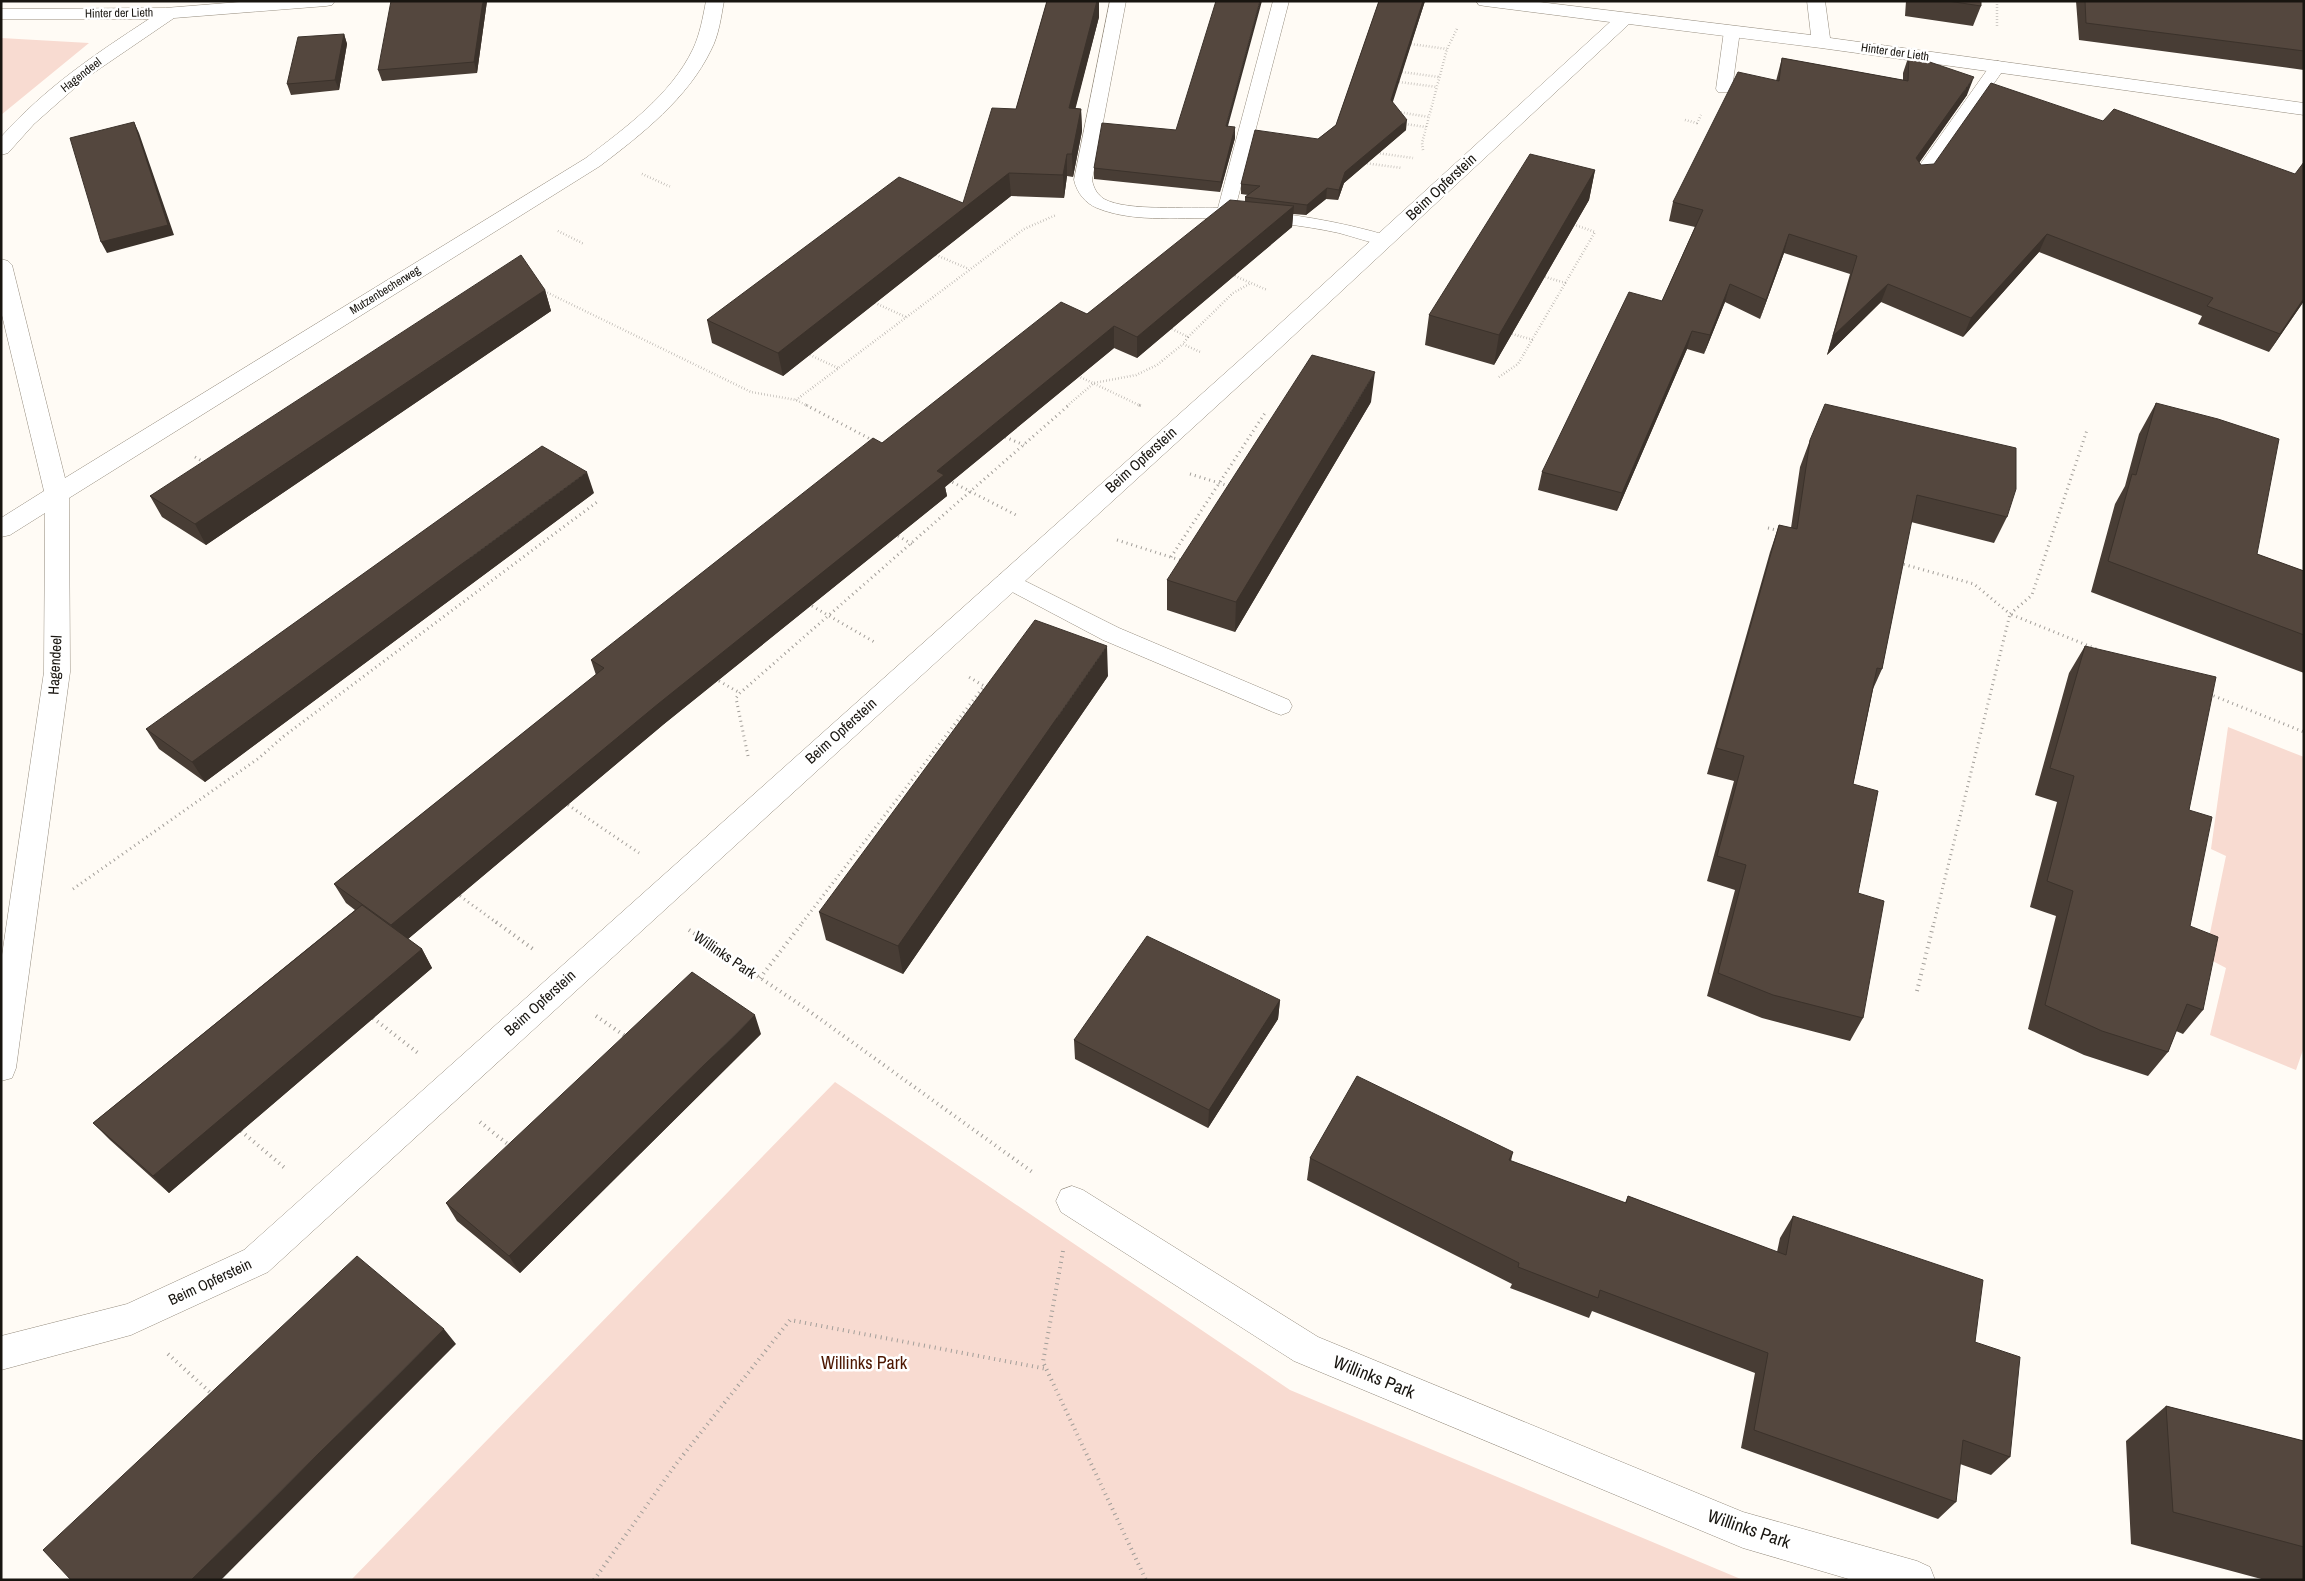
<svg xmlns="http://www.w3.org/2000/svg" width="2305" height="1581" font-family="'Archivo Narrow',sans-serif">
	<rect width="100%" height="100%" fill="#fffbf5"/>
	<path fill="#f8dbd1" d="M 1,38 L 89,43 L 1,115 Z
		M 2228,727 L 2304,757 L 2304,1047 L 2296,1070 L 2210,1035 L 2226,968 L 2205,957 L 2226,856 L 2211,849 Z
		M 835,1082 L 1290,1390 L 1743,1580 L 351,1580 Z"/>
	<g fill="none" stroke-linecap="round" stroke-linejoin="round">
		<defs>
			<path id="service" d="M 1110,1 L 1126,1 L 1092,180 C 1094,189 1097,194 1104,199 C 1128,212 1189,206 1218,208 L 1273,1 L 1289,1 L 1235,209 C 1288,213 1339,221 1389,236 L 1392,240 L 1389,244 L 1383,245 C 1368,242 1354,237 1339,233 C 1302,225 1264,221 1226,219 C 1185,216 1136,224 1097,208 C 1085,203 1077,193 1074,180 Z
				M 1732,26 L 1738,28 L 1740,31 L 1732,89 L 1730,92 L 1718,92 L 1716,89 L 1724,31 L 1726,28 Z
				M 1998,61 L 2004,63 L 2006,66 L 1926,181 L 1914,181 L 1911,177 L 1914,173 L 1992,63 Z
				M 1007,572 L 1119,628 L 1289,700 L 1292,706 L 1289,712 L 1281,715 L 1273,712 L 1103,640 L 999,585 L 996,580 L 999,575 Z"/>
			<path id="minor" d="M 252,1 L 335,1 L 332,5 L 326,6 L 174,18 L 86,78 L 34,124 L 8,153 L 1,155 L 1,137 C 46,87 94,55 149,19 L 1,19 L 1,9 L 165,8 Z
				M 706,1 L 724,1 C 721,17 719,35 711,50 C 688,98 642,134 600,166 L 69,498 L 70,672 L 16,1068 L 12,1078 L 1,1081 L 1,962 L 44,672 L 45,513 L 10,535 L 1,537 L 1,518 L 44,491 L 1,311 L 1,259 L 8,261 L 12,265 L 65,478 L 586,158 C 625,128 671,95 693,49 C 700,34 703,17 706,1 Z
				M 1476,1 L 1531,1 L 1811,35 L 1807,1 L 1825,1 L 1830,38 L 2304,103 L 2304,115 L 1821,48 L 1629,24 L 1277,351 L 268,1272 L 131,1335 L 1,1370 L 1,1336 L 127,1304 L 244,1250 L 1261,341 L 1610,22 L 1485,6 L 1479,5 Z
				M 1072,1186 L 1083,1190 L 1318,1337 L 1743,1512 L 1917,1561 L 1930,1567 L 1935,1580 L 1852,1580 L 1743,1548 L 1294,1361 L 1061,1212 L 1056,1201 L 1061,1190 Z"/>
		</defs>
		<use href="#service" stroke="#958c7e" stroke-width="1"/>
		<use href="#minor" stroke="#958c7e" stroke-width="1"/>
		<path stroke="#a29e99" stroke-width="2.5" stroke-dasharray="0.5 2.5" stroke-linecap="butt" d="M 1997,1 L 1997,28
			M 1411,44 L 1447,49
			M 1402,72 L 1439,77
			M 1399,82 L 1437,87
			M 1398,112 L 1429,117
			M 1685,120 L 1697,123 L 1701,115
			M 1405,124 L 1426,127
			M 1423,150 L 1422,143 L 1447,49 L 1458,27
			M 1377,153 L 1413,158
			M 1364,163 L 1402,168
			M 642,174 L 671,187
			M 558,231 L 584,244
			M 936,255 L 969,269
			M 1235,276 L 1267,290
			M 1545,277 L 1566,283
			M 542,290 L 751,392 L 796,400 L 808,406
			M 875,303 L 906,317
			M 1172,329 L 1188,337 L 1183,344
			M 1512,334 L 1534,340
			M 1188,337 L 1233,293 L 1251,283
			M 810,355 L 838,368
			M 1078,376 L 1141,406
			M 1499,377 L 1518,364 L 1595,232 L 1575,225
			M 796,400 L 1024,229 L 1056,215
			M 1067,406 L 1094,383 L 1136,375 L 1157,365 L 1183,344 L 1200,352"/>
		<path stroke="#a29e99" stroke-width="3" stroke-dasharray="1 4" stroke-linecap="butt" d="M 806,405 L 874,441
			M 1139,405 L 1141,406
			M 1005,437 L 1024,445
			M 195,457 L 207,464
			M 1190,474 L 1232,487
			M 948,480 L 1018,516
			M 1768,528 L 1780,531
			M 898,536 L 912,544
			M 1117,540 L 1183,561
			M 1171,557 L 1265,413
			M 1899,563 L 1974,584 L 2010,614 L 2032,595 L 2087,430
			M 812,606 L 876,643
			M 719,681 L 740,693
			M 2209,694 L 2304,732
			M 748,756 L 736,698 L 740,693 L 1069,405
			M 568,805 L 639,853
			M 73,889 L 259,758 L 284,736 L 597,502
			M 460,896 L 497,923
			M 802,923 L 984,686 L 967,676
			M 1934,923 L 2010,614 L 2099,650"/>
		<path stroke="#a29e99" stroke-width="4" stroke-dasharray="1 4.5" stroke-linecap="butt" d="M 496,922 L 533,949
			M 689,930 L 802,1006 L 1035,1174
			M 760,978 L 803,922
			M 1917,991 L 1934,922
			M 596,1016 L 628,1038
			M 373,1018 L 418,1053
			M 480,1122 L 510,1146
			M 241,1131 L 286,1169
			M 1063,1251 L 1043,1362 L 1146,1580
			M 168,1354 L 213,1395
			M 594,1580 L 676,1464 L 790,1320 L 1047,1369"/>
		<use href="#service" fill="#fff" fill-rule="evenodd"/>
		<use href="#minor" fill="#fff" fill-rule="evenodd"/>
	</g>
	<path fill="#483d35" d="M 487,1 L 477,73 L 382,81 L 378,70 Z
		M 1047,1 L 1099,1 L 1099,17 L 1075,108 L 1081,109 L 1082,131 L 1073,177 L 1067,176 L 1064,198 L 1011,196 L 783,376 L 712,343 L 707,320 L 963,203 L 1016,109 Z
		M 1379,1 L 1425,1 L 1392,102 L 1406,130 L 1344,183 L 1338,200 L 1326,199 L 1306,215 L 1293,214 L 1292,227 L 1137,358 L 1114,348 L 945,487 L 947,496 L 664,724 L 408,939 L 422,949 L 432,968 L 169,1193 L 110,1140 L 93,1123 L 355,910 L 346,903 L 334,884 L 596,675 L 591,660 L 882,443 L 1087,314 L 1245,202 L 1245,197 L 1248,195 L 1241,194 L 1241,184 L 1318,139 L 1336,125 Z
		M 1906,1 L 1981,1 L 1981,6 L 1973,26 L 1905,16 Z
		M 2076,1 L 2304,1 L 2304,70 L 2079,40 Z
		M 344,34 L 347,44 L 339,90 L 291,95 L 287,84 Z
		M 1909,55 L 1967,95 L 1919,162 L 1921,165 L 2304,301 L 2269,352 L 2198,324 L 2202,316 L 2039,252 L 1963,337 L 1881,302 L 1827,355 L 1850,274 L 1784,253 L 1760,319 L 1725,302 L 1704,354 L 1687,349 L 1617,511 L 1538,490 L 1542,472 L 1662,301 L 1695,227 L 1669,221 L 1673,202 L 1776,81 L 1782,58 L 1903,80 L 1903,73 Z
		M 1228,126 L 1235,138 L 1220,192 L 1094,179 L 1094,168 L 1176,130 Z
		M 1595,170 L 1589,200 L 1494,365 L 1425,345 L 1429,315 Z
		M 545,290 L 551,311 L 206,545 L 162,517 L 150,496 Z
		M 1371,402 L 1235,632 L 1167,610 L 1167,580 Z
		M 2156,403 L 2257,554 L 2304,571 L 2304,673 L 2091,592 L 2115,504 L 2125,486 L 2139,434 Z
		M 1810,440 L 2007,517 L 1994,543 L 1911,522 L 1882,669 L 1873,689 L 1853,784 L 1863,1018 L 1850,1041 L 1762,1018 L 1707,996 L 1735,890 L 1707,881 L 1734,781 L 1707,774 L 1770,552 L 1779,525 L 1791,528 L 1800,467 Z
		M 594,493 L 205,782 L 159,749 L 146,729 Z
		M 2085,646 L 2189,810 L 2190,926 L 2203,1010 L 2183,1034 L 2176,1031 L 2168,1052 L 2148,1076 L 2084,1055 L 2028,1029 L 2056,916 L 2030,907 L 2057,802 L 2035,795 L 2069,673 Z
		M 1108,676 L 903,974 L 826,940 L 819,912 Z
		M 1280,1000 L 1278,1019 L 1208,1128 L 1075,1059 L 1074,1040 Z
		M 761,1034 L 520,1273 L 457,1221 L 446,1203 Z
		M 1513,1152 L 1511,1161 L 1625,1203 L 1628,1196 L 1777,1252 L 1780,1238 L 1793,1216 L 1975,1342 L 2010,1457 L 1991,1475 L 1960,1464 L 1956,1502 L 1938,1519 L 1741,1448 L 1755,1373 L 1592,1311 L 1589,1318 L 1510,1288 L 1512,1284 L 1307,1180 L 1310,1158 Z
		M 2166,1406 L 2304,1441 L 2304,1580 L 2265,1580 L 2131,1544 L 2126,1441 Z"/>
	<path fill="#3b322b" d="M 483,1 L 487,1 L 477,73 L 474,62 Z
		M 1097,1 L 1099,1 L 1099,17 L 1070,130 L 1069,108 Z
		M 1260,1 L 1262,1 L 1225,137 L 1226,126 Z
		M 1423,1 L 1425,1 L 1390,111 L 1391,100 Z
		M 344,34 L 347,44 L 339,90 L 335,80 Z
		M 1974,77 L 1967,95 L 1910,176 L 1916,158 Z
		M 1081,109 L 1082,131 L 1073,177 L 1072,154 Z
		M 1407,120 L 1406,130 L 1344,183 L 1338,200 L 1339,190 L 1345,172 Z
		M 134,122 L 139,133 L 174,235 L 107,253 L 101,242 Z
		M 1235,127 L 1235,138 L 1220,192 L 1221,182 Z
		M 1067,154 L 1067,176 L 1064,198 L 1063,175 Z
		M 1595,170 L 1589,200 L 1494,365 L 1499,335 Z
		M 1009,173 L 1011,196 L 783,376 L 778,353 Z
		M 1327,188 L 1326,199 L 1306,215 L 1307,205 Z
		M 1294,206 L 1292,227 L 1137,358 L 1137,337 Z
		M 1789,234 L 1784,253 L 1760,319 L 1766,300 Z
		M 2047,234 L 2039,252 L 1963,337 L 1971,318 Z
		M 1730,284 L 1725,302 L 1704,354 L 1710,335 Z
		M 1888,284 L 1881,302 L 1827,355 L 1833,336 Z
		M 545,290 L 551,311 L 206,545 L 195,524 Z
		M 2304,298 L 2304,301 L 2269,352 L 2280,334 Z
		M 1114,326 L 1114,348 L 945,487 L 947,496 L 664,724 L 402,944 L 391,925 L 937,471 Z
		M 1692,331 L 1687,349 L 1617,511 L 1622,493 Z
		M 1375,372 L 1371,402 L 1235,632 L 1236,602 Z
		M 587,472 L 594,493 L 205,782 L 192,762 Z
		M 1107,646 L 1108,676 L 903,974 L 898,946 Z
		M 422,949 L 432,968 L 169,1193 L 153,1176 Z
		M 1280,1000 L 1278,1019 L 1208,1128 L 1209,1110 Z
		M 755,1015 L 761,1034 L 520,1273 L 509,1256 Z
		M 444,1329 L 456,1344 L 221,1580 L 191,1580 Z"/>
	<path fill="#54473e" stroke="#3b322b" d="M 391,1 L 483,1 L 474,62 L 378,70 Z
		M 1047,1 L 1097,1 L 1069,108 L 1081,109 L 1072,154 L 1067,154 L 1063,175 L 1009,173 L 778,353 L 707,320 L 899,177 L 963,203 L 992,108 L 1016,109 Z
		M 1216,1 L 1260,1 L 1226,126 L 1235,127 L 1221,182 L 1094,168 L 1102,123 L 1176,130 Z
		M 1379,1 L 1423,1 L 1391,100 L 1407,120 L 1345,172 L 1339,190 L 1327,188 L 1307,205 L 1245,197 L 1260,186 L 1241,184 L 1255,130 L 1318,139 L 1336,125 Z
		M 1948,1 L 1981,1 L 1981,6 Z
		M 2085,1 L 2304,1 L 2304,51 L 2086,23 Z
		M 344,34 L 335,80 L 287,84 L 298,37 Z
		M 1909,55 L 1974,77 L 1916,158 L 1921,165 L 1934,164 L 1991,83 L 2103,121 L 2114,109 L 2295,174 L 2304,162 L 2304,298 L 2280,334 L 2207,306 L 2213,298 L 2047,234 L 1971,318 L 1888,284 L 1833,336 L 1857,256 L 1789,234 L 1766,300 L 1730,284 L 1710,335 L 1692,331 L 1622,493 L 1542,472 L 1629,292 L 1662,301 L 1703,210 L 1673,202 L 1738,72 L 1779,81 L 1782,58 L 1908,81 Z
		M 134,122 L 168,225 L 101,242 L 70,138 Z
		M 1530,154 L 1595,170 L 1499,335 L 1429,315 Z
		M 1230,200 L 1294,206 L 1137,337 L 1114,326 L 937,471 L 944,475 L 658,704 L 391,925 L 334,884 L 604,668 L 591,660 L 873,438 L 882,443 L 1061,302 L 1087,314 Z
		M 521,255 L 545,290 L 195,524 L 150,496 Z
		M 1312,355 L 1375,372 L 1236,602 L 1167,580 Z
		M 2156,403 L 2218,419 L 2279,439 L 2257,554 L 2304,571 L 2304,635 L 2108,561 L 2132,474 L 2136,475 Z
		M 1825,404 L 2016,448 L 2016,489 L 2007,517 L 1917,495 L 1882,669 L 1877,668 L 1853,784 L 1878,791 L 1858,893 L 1884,901 L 1863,1018 L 1773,995 L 1718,973 L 1746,865 L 1717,856 L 1744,756 L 1716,748 L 1779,525 L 1797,529 L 1810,440 Z
		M 542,446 L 587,472 L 192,762 L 146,729 Z
		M 1035,620 L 1107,646 L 898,946 L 819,912 Z
		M 2085,646 L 2216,677 L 2189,810 L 2212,817 L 2190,926 L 2218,937 L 2203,1010 L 2187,1004 L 2168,1052 L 2102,1031 L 2045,1005 L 2073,891 L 2047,881 L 2074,776 L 2050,768 Z
		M 362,905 L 422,949 L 153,1176 L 93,1123 Z
		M 1147,936 L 1280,1000 L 1209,1110 L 1074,1040 Z
		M 692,972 L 755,1015 L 509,1256 L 446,1203 Z
		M 1357,1076 L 1513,1152 L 1509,1160 L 1626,1203 L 1628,1196 L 1786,1255 L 1793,1216 L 1983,1280 L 1975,1342 L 2020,1357 L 2010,1457 L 1963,1440 L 1956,1502 L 1754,1430 L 1768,1353 L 1600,1290 L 1598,1298 L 1518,1267 L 1519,1263 L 1310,1158 Z
		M 357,1256 L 444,1329 L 191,1580 L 71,1580 L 43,1550 Z
		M 2166,1406 L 2304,1441 L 2304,1547 L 2173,1512 Z"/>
	<g text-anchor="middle" stroke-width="5" stroke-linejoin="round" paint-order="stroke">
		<g font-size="12" fill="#181510" stroke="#fff">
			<text transform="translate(119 13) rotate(-1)" y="4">Hinter der Lieth</text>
			<text transform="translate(1895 52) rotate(8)" y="4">Hinter der Lieth</text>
			<text transform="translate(81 75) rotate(-38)" y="4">Hagendeel</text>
			<text transform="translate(385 290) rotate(-32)" y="4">Mutzenbecherweg</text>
		</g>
		<g font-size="15" fill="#181510" stroke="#fff">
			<text transform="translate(1441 187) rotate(-43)" y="5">Beim Opferstein</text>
			<text transform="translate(1141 460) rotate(-42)" y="5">Beim Opferstein</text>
			<text transform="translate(55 665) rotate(-87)" y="5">Hagendeel</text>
			<text transform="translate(841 731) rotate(-42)" y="5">Beim Opferstein</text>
			<text transform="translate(725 955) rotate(34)" y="5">Willinks Park</text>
			<text transform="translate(540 1003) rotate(-42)" y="5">Beim Opferstein</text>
			<text transform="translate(210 1282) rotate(-25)" y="5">Beim Opferstein</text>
		</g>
		<g font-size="18" fill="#4d1600" stroke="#fff">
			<text x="864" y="1369">Willinks Park</text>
		</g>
		<g font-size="18" fill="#181510" stroke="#fff">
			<text transform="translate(1374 1377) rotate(22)" y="6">Willinks Park</text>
			<text transform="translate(1749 1529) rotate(19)" y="6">Willinks Park</text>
		</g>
	</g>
	<rect width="2305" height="1581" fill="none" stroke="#181510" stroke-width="5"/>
</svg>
